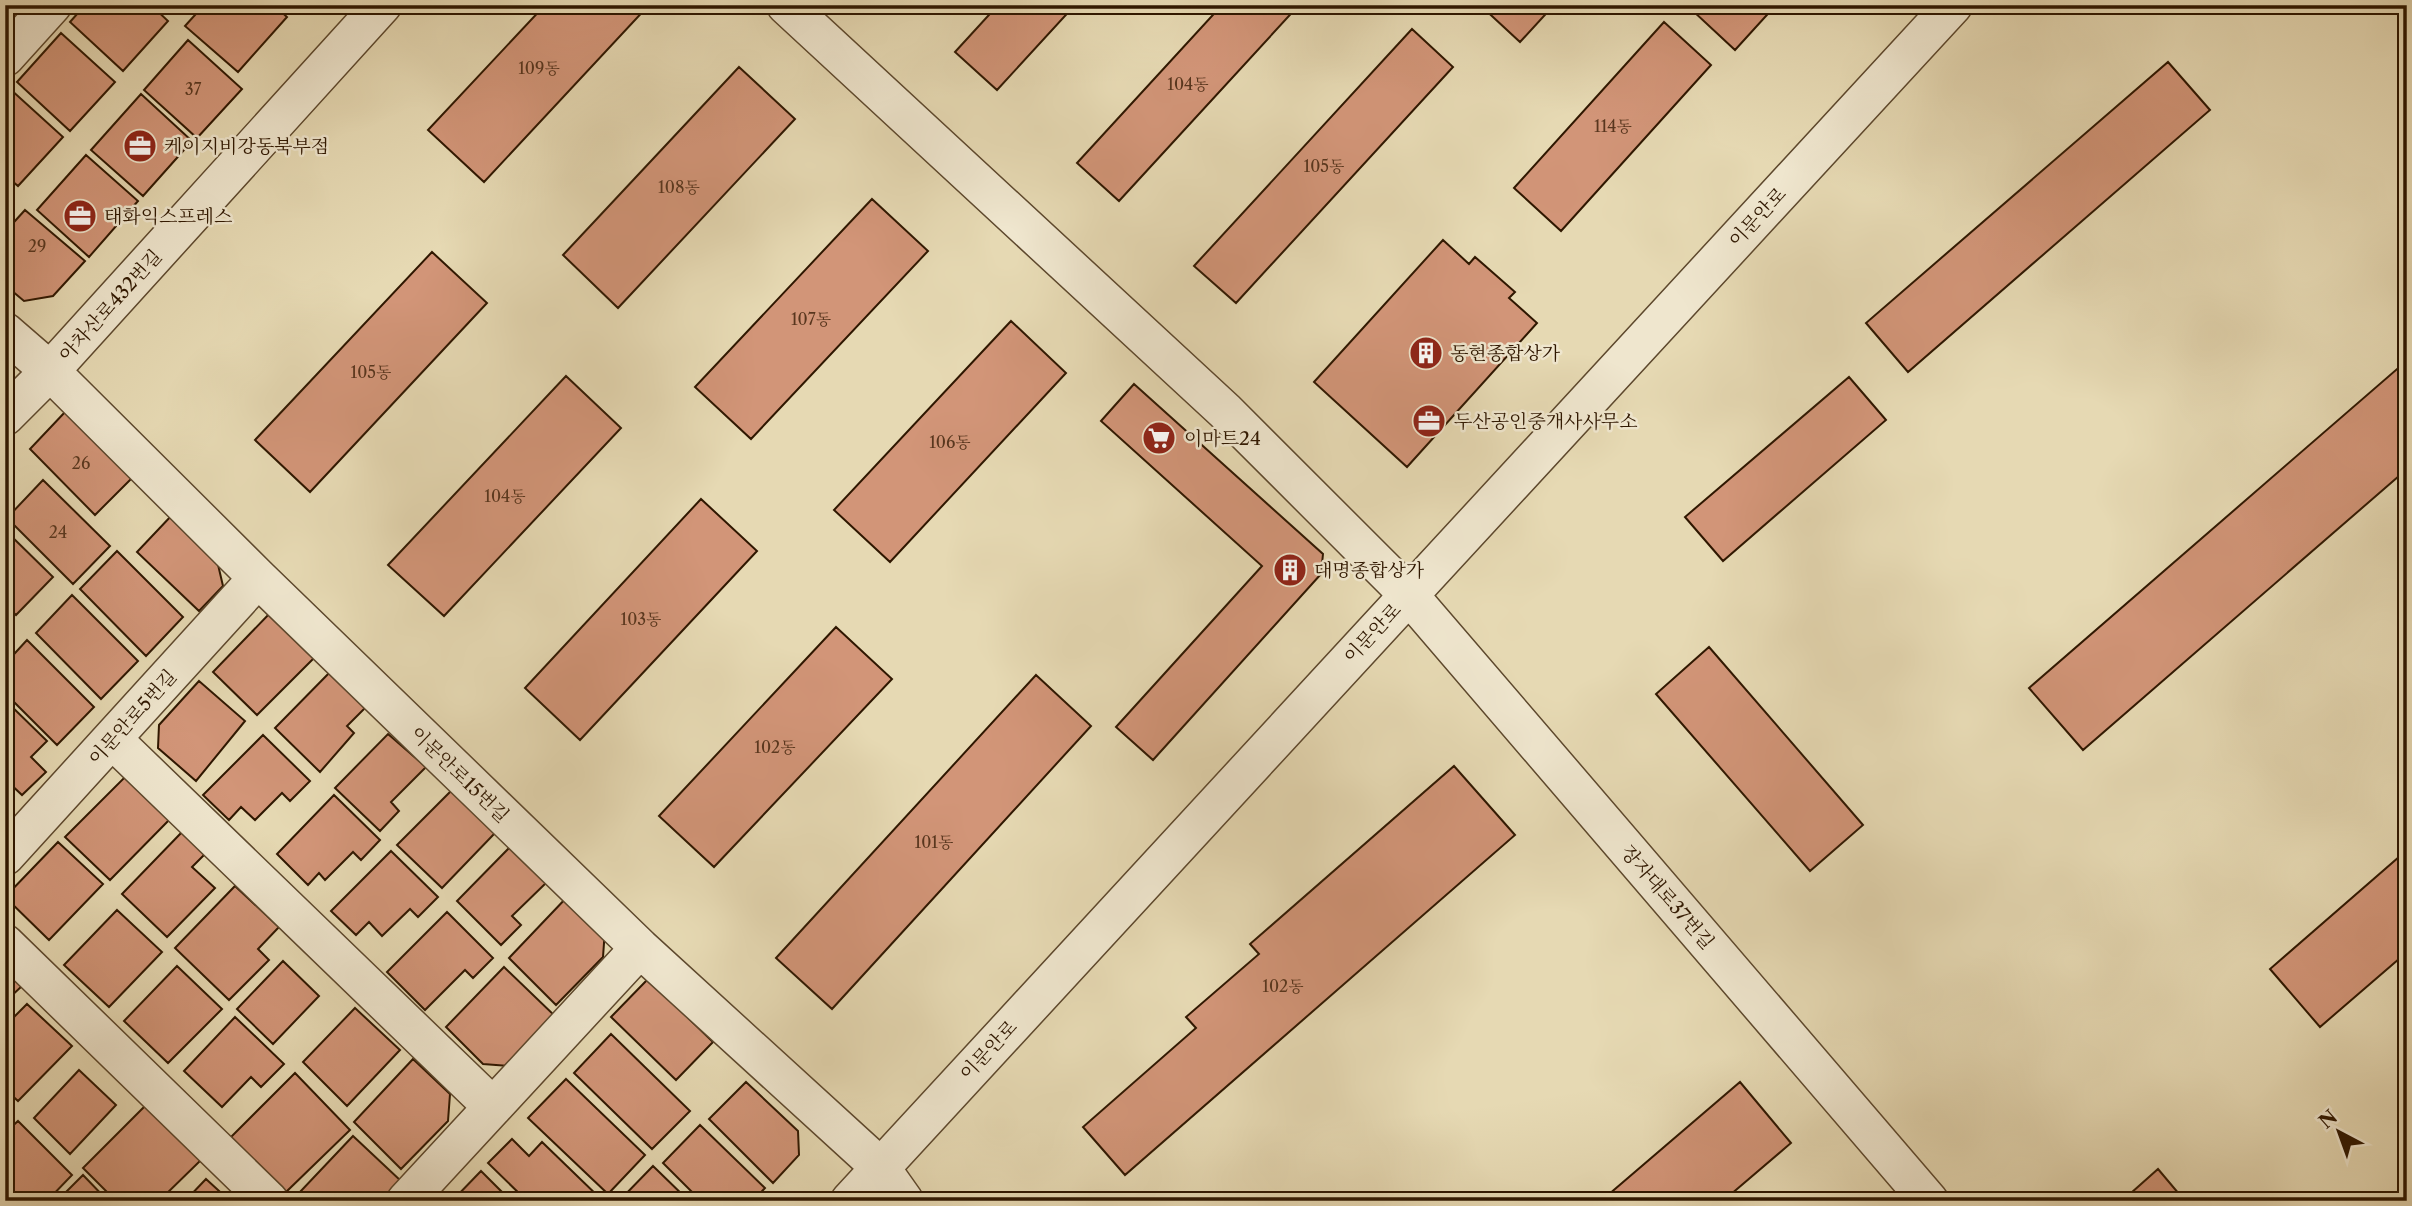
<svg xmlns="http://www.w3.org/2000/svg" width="2412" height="1206" font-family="'Libre Caslon Text','Noto Serif KR',serif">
	<rect width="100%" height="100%" fill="#e6d9b3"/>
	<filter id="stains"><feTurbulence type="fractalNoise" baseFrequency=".00286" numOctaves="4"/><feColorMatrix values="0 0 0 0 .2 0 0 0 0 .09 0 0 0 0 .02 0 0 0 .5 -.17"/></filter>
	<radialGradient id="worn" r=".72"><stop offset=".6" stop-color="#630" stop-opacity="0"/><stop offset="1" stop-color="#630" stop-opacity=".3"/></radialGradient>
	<path fill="#d29578" stroke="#2f1700" stroke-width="2" d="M 85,5 L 151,5 L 168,21 L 123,71 L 70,22 Z
		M 204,5 L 274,5 L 287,17 L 238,72 L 185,26 Z
		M 545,5 L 649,5 L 484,182 L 428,130 Z
		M 998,5 L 1075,5 L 997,90 L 955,52 Z
		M 1222,5 L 1299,5 L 1119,201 L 1077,163 Z
		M 1480,5 L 1554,5 L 1520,42 Z
		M 1698,5 L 1776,5 L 1735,50 L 1693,11 Z
		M 1664,22 L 1711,65 L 1561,231 L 1514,188 Z
		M 1412,29 L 1453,67 L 1236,303 L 1194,266 Z
		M 61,33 L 115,82 L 70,131 L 17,82 Z
		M 188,40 L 242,89 L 197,138 L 144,90 Z
		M 2168,62 L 2210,110 L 1908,372 L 1866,323 Z
		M 739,67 L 795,119 L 618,308 L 563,255 Z
		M 9,88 L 63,137 L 18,186 L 5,175 L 5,92 Z
		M 141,94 L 192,141 L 143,196 L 91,150 Z
		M 86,155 L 138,201 L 89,257 L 37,210 Z
		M 872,199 L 928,251 L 751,439 L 695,387 Z
		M 25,210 L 85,261 L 53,296 L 24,301 L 5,285 L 5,232 Z
		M 1443,240 L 1469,264 L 1475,257 L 1515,292 L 1509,298 L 1537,323 L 1407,467 L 1314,382 Z
		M 432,252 L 487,303 L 310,492 L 255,440 Z
		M 1011,321 L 1066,373 L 890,562 L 834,510 Z
		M 2404,363 L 2407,366 L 2407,469 L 2083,750 L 2029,688 Z
		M 566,376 L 621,428 L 444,616 L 388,565 Z
		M 1849,377 L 1886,420 L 1723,561 L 1685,517 Z
		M 1134,384 L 1323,554 L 1321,574 L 1153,760 L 1116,727 L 1262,566 L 1101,421 Z
		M 66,411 L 133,477 L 95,515 L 30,449 Z
		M 43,480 L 110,546 L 73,584 L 7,518 Z
		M 701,499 L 757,551 L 580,740 L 525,688 Z
		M 173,514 L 216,556 L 223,586 L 199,611 L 137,552 Z
		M 5,530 L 53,577 L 16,615 L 5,605 Z
		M 117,551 L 183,617 L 146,656 L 80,589 Z
		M 72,595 L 138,661 L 101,699 L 36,633 Z
		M 272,611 L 319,653 L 257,715 L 213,672 Z
		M 836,627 L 892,679 L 714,867 L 659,816 Z
		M 27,640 L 94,707 L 57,745 L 5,693 L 5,664 Z
		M 1709,647 L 1863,825 L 1810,871 L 1656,694 Z
		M 335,667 L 371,702 L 347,726 L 354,733 L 320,772 L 275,728 Z
		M 1036,675 L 1091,726 L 832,1009 L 776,958 Z
		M 199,681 L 245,721 L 196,781 L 158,748 L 159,725 Z
		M 5,700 L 47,741 L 31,757 L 46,772 L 22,795 L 5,779 Z
		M 388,734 L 426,767 L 391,802 L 399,811 L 380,831 L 335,788 Z
		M 263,735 L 310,781 L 290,801 L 282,793 L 255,820 L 241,807 L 229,820 L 203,795 Z
		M 1454,766 L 1515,835 L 1125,1175 L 1083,1127 L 1196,1028 L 1186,1017 L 1259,954 L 1250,944 Z
		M 126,776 L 172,817 L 110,880 L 65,837 Z
		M 451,791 L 495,833 L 442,888 L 397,845 Z
		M 334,795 L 380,840 L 361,860 L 353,852 L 325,880 L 319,873 L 308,885 L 277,854 Z
		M 182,832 L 205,854 L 192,867 L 215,888 L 167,937 L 122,894 Z
		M 58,842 L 103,884 L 49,940 L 5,897 Z
		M 510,847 L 548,881 L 512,916 L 521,925 L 501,945 L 457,901 Z
		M 2407,850 L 2407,952 L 2320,1027 L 2270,969 Z
		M 391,851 L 438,897 L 418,917 L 410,909 L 382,936 L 369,922 L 356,935 L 331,911 Z
		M 235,886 L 279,927 L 258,949 L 269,960 L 229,1000 L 175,948 Z
		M 569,895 L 605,929 L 603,957 L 556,1005 L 509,958 Z
		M 117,910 L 162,952 L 109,1007 L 64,965 Z
		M 447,912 L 493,958 L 473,978 L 465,970 L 425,1010 L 387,972 Z
		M 283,961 L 319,996 L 273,1044 L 237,1009 Z
		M 177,966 L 222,1009 L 168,1063 L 124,1021 Z
		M 504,967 L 557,1018 L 509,1066 L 483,1064 L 446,1027 Z
		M 5,969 L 23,985 L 5,1002 Z
		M 648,979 L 713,1042 L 676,1080 L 611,1017 Z
		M 27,1004 L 72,1046 L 18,1101 L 5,1089 L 5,1026 Z
		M 355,1008 L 400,1050 L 347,1106 L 303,1062 Z
		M 235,1017 L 284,1064 L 261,1087 L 251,1077 L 222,1107 L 184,1071 Z
		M 611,1034 L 690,1111 L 652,1149 L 574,1073 Z
		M 413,1059 L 450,1094 L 448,1121 L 401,1169 L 354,1122 Z
		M 79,1070 L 116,1105 L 70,1154 L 34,1118 Z
		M 295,1073 L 350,1130 L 286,1192 L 231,1137 Z
		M 566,1079 L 645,1155 L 608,1194 L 528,1118 Z
		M 746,1082 L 798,1131 L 799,1155 L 773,1183 L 709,1119 Z
		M 1740,1082 L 1791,1143 L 1723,1201 L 1601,1201 Z
		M 147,1104 L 201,1160 L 159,1201 L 116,1201 L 83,1168 Z
		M 18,1121 L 72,1175 L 47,1201 L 5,1201 L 5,1133 Z
		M 700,1125 L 765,1188 L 753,1201 L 701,1201 L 663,1163 Z
		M 353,1136 L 401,1181 L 381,1201 L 307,1201 L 299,1193 Z
		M 512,1139 L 529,1156 L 542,1142 L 603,1201 L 527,1201 L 488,1163 Z
		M 653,1166 L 689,1201 L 619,1201 Z
		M 2158,1169 L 2185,1201 L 2122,1201 Z
		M 481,1171 L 511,1201 L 452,1201 Z
		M 83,1175 L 108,1201 L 57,1201 Z
		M 206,1179 L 230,1201 L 185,1201 Z"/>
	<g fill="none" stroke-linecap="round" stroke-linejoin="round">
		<defs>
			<path id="minor" d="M 5,57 L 52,5
				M 5,332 L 50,371 L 258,578 L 640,948 L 880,1167 L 904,1201
				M 112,739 L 493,1107
				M 5,856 L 258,578
				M 5,944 L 269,1201
				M 406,1201 L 640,948"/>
			<path id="tertiary" d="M 786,5 L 1225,411 L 1408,594 L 1929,1201
				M 5,416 L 50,371 L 382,5
				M 850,1201 L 1953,5"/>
		</defs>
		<use href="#minor" stroke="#5d482d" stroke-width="41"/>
		<use href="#tertiary" stroke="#5d482d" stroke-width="41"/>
		<use href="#minor" stroke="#efe6ce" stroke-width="38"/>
		<use href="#tertiary" stroke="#efe6ce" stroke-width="38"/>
	</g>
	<defs>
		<symbol id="office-disc" viewBox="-11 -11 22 22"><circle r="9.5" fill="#8f2418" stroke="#efe6ce"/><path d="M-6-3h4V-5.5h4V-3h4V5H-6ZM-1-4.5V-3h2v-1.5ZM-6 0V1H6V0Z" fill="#fff"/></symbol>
		<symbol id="building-disc" viewBox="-11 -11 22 22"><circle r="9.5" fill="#8f2418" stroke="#efe6ce"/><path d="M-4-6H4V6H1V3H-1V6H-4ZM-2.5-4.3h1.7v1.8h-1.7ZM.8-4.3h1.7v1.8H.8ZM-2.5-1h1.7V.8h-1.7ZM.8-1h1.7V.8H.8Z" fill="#fff"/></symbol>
		<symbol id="supermarket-disc" viewBox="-11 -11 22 22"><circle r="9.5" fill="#8f2418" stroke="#efe6ce"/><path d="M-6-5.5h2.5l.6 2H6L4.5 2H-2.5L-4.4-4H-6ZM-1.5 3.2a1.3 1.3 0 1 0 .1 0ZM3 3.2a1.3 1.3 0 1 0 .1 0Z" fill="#fff"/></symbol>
	</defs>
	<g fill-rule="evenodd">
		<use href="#office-disc" x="121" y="127" width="38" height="38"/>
		<use href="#office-disc" x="61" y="197" width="38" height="38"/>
		<use href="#building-disc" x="1407" y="334" width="38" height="38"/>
		<use href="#office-disc" x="1410" y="402" width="38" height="38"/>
		<use href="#supermarket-disc" x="1140" y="419" width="38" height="38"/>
		<use href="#building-disc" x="1271" y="551" width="38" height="38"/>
	</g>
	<g text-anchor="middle" stroke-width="5" stroke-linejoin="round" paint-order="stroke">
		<g font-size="16" fill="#58361e">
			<text x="539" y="74">109동</text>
			<text x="1188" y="90">104동</text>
			<text x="193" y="95">37</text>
			<text x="1613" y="132">114동</text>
			<text x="1324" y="172">105동</text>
			<text x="679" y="193">108동</text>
			<text x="37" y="252">29</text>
			<text x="811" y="325">107동</text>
			<text x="371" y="378">105동</text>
			<text x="950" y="448">106동</text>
			<text x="81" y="469">26</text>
			<text x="505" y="502">104동</text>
			<text x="58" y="538">24</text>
			<text x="641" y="625">103동</text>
			<text x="775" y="753">102동</text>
			<text x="934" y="848">101동</text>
			<text x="1283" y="992">102동</text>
		</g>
		<g font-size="19" fill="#2f1700" stroke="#efe6ce" text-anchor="start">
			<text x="164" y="153">케이지비강동북부점</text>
			<text x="104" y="223">태화익스프레스</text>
			<text x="1450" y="360">동현종합상가</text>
			<text x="1454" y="428">두산공인중개사사무소</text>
			<text x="1184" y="445">이마트24</text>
			<text x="1314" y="577">대명종합상가</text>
		</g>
		<g font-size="19" fill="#2f1700" stroke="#efe6ce">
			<text transform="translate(1757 217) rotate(-47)" y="7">이문안로</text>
			<text transform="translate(110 305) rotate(-48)" y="7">아차산로432번길</text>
			<text transform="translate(1372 633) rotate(-47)" y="7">이문안로</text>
			<text transform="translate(132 717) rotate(-48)" y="7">이문안로5번길</text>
			<text transform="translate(460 774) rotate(44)" y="7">이문안로15번길</text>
			<text transform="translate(1668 897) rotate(49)" y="7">장자대로37번길</text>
			<text transform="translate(988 1050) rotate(-47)" y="7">이문안로</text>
		</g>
	</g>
	<rect width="2412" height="1206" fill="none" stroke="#e6d9b3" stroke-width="28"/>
	<rect x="7" y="7" width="2398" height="1192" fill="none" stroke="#2f1700" stroke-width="3.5"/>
	<rect x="14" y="14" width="2384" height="1178" fill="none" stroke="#2f1700" stroke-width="2"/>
	<g transform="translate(2339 1132) rotate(319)" stroke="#efe6ce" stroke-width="5" paint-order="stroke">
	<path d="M0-5L12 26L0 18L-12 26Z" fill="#2f1700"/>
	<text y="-10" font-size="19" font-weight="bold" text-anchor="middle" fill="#2f1700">N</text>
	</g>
	<rect width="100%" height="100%" filter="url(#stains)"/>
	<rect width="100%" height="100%" fill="url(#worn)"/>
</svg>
